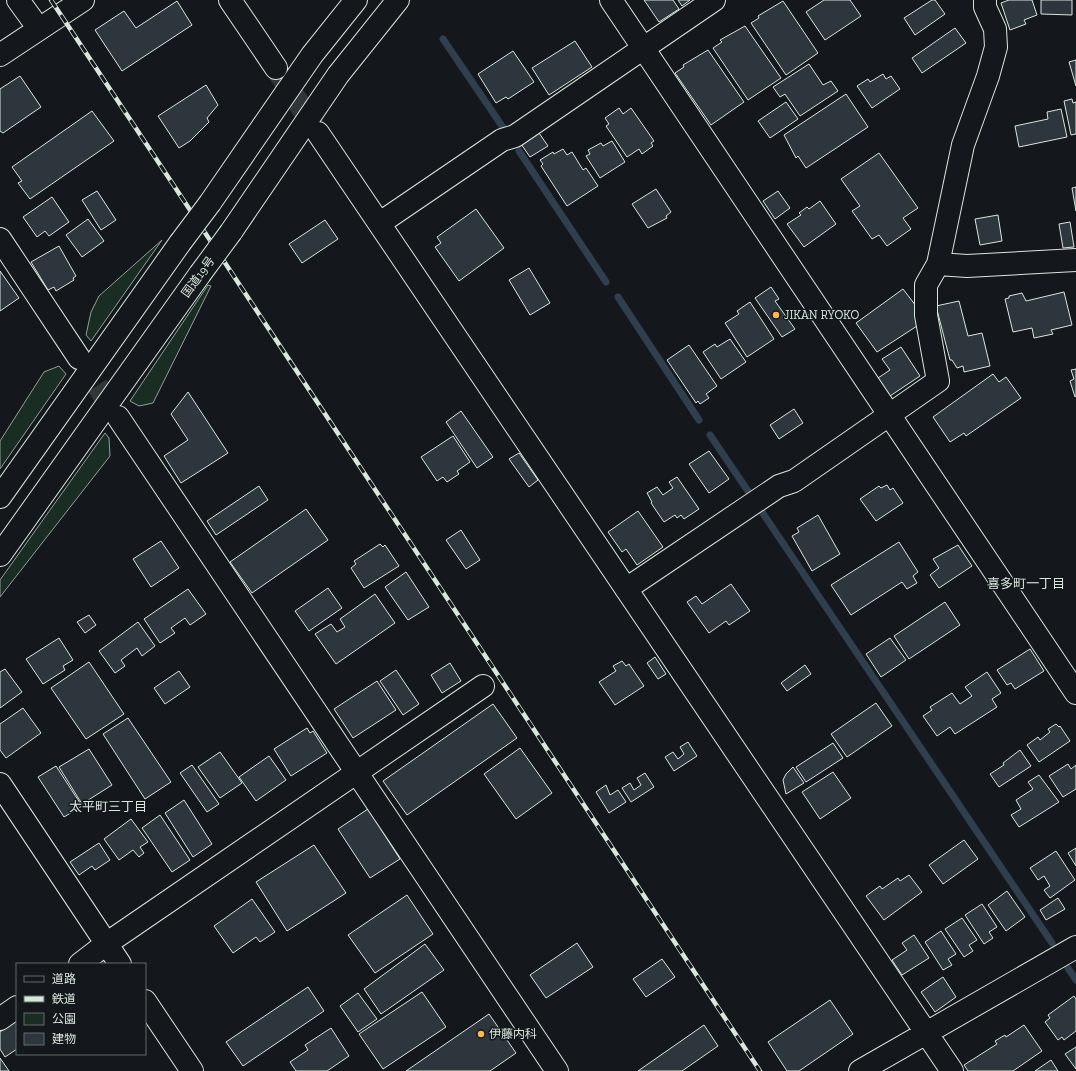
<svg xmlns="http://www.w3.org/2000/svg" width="1076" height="1071" font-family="'Zilla Slab','Noto Sans JP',serif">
	<rect width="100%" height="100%" fill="#14181c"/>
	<path fill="#1a2d24" stroke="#939e99" d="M 162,240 L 91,341 L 86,335 L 91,312 L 99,296 Z
		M 208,285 L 211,286 L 153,403 L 139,406 L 130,401 Z
		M 59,366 L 66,374 L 0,469 L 0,441 L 44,372 Z
		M 105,433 L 109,438 L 110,456 L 0,597 L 0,580 Z"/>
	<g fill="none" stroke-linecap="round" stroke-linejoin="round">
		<path stroke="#2f3f4d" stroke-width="7" d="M 443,39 L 504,129
			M 519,151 L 606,282
			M 618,297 L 699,420
			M 710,435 L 750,494
			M 760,509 L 1052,943
			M 1068,968 L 1076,980"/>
	</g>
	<path fill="#2c363c" stroke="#d8e6dc" d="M 644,0 L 673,0 L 679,9 L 659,22 Z
		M 678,0 L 690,0 L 682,6 Z
		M 824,0 L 850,0 L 861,16 L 825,40 L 806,12 Z
		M 932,0 L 935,0 L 945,14 L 915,35 L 904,18 Z
		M 1009,0 L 1032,0 L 1037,15 L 1024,20 L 1026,24 L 1010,30 L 1001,3 Z
		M 1041,0 L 1072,0 L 1072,15 L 1041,14 Z
		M 177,1 L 192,25 L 122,71 L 95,30 L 124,11 L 136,28 Z
		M 783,1 L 818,53 L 786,75 L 751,23 L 759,18 L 758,16 Z
		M 745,26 L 781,78 L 748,100 L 713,48 L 722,42 L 720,40 Z
		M 955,28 L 966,43 L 922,73 L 912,58 Z
		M 575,41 L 592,67 L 549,95 L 532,68 Z
		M 708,50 L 744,102 L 711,125 L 675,73 L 684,67 L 683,65 Z
		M 513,51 L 534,82 L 508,99 L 506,97 L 496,103 L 478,74 Z
		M 1076,60 L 1076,86 L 1069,62 Z
		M 809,64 L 823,85 L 831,81 L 838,91 L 800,116 L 785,94 L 780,97 L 773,87 Z
		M 883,74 L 886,79 L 891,76 L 900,89 L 872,108 L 857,86 L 868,79 L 870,82 Z
		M 20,76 L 41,107 L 3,133 L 0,131 L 0,89 Z
		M 206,85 L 218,105 L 207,118 L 209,122 L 190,141 L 179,148 L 158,116 Z
		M 846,94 L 868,127 L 806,168 L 798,156 L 796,158 L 784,135 Z
		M 1072,99 L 1073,103 L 1076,102 L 1076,134 L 1071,135 L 1064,101 Z
		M 786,102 L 798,119 L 770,138 L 758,121 Z
		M 619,108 L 623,114 L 631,108 L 654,141 L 651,143 L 653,146 L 642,154 L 639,149 L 627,157 L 606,126 L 609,124 L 605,118 Z
		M 1061,109 L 1067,137 L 1019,147 L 1015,126 L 1048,119 L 1047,112 Z
		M 92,111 L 114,141 L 30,199 L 18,183 L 22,181 L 12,167 Z
		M 539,133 L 548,146 L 530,157 L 521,144 Z
		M 612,141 L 625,162 L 600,178 L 586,156 L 590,154 L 588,150 L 601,143 L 603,146 Z
		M 563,149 L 567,155 L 572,152 L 583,170 L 586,168 L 598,186 L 567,206 L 541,166 L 543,164 L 540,160 L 553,152 L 554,154 Z
		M 879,153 L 918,208 L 903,218 L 911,229 L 887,246 L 879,235 L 872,239 L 852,211 L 860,206 L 841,179 Z
		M 1076,187 L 1076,211 L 1072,188 Z
		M 656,189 L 671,212 L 666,216 L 667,218 L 648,228 L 632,204 Z
		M 97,191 L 116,220 L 101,230 L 82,200 Z
		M 778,191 L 790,208 L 775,219 L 763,201 Z
		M 52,197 L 69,222 L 49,236 L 45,231 L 37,237 L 23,217 Z
		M 820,201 L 836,224 L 804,247 L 787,224 L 801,215 L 799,213 L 807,207 L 809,209 Z
		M 476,209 L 504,248 L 459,281 L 435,247 L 441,243 L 437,237 Z
		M 998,215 L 1002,241 L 980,245 L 975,219 Z
		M 88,219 L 104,241 L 82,257 L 66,235 Z
		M 325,220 L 338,239 L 302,263 L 289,244 Z
		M 1070,222 L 1074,247 L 1063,248 L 1059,224 Z
		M 59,246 L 76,276 L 73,278 L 74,280 L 56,291 L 54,287 L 48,290 L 31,262 Z
		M 529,268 L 550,303 L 530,315 L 509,280 Z
		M 0,271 L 19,298 L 0,311 Z
		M 771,287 L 779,299 L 775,301 L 795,329 L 782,337 L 755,298 Z
		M 903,289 L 916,306 L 917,326 L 877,352 L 856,323 Z
		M 1064,292 L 1072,325 L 1051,330 L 1053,334 L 1034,338 L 1032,328 L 1013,332 L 1005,299 L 1009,298 L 1009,296 L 1022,293 L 1026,301 Z
		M 959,301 L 968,336 L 982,333 L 990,366 L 964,372 L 963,366 L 957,368 L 952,360 L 950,360 L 936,306 Z
		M 750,302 L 774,339 L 747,357 L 725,323 L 739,314 L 737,311 Z
		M 730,339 L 746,362 L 721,379 L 703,352 L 715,344 L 717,347 Z
		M 689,345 L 717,386 L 706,394 L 709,398 L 700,404 L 698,401 L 696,403 L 667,360 Z
		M 901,347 L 920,376 L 890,396 L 878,378 L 890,370 L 882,359 Z
		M 1076,369 L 1076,396 L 1075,397 L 1070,381 L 1074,379 L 1071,370 Z
		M 993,374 L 999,382 L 1006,377 L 1021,398 L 966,436 L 964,433 L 950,442 L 933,417 Z
		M 188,392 L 228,453 L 181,483 L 164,456 L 188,440 L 171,414 Z
		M 794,409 L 803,423 L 779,439 L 770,425 Z
		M 461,411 L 493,457 L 477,468 L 446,422 Z
		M 453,436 L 470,462 L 457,471 L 459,474 L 447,482 L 443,477 L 437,481 L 421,457 Z
		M 709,451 L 729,479 L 709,493 L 689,464 Z
		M 519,453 L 538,480 L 529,487 L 509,459 Z
		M 677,477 L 699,509 L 684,519 L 681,515 L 677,518 L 675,515 L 664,522 L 651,503 L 652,502 L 647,493 L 657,487 L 663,495 L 673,488 L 669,482 Z
		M 887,485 L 890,490 L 893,488 L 903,503 L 876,521 L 860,499 L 879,486 L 881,488 Z
		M 259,486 L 268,500 L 216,535 L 207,521 Z
		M 306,509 L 328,540 L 252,593 L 230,562 Z
		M 638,511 L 663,547 L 637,565 L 626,549 L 622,552 L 608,532 Z
		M 818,515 L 840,554 L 812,571 L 792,536 L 799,532 L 797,528 Z
		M 461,530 L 480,560 L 466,569 L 446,540 Z
		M 161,541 L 179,568 L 151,587 L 133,559 Z
		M 899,542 L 918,572 L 913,576 L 917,583 L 907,589 L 902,582 L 851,615 L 831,585 Z
		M 380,544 L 383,547 L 385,545 L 399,566 L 364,588 L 351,568 L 356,564 L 354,561 Z
		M 958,545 L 972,566 L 939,588 L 930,575 L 939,568 L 933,559 Z
		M 406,572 L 429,607 L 408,620 L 385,587 Z
		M 731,584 L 750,611 L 729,625 L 726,621 L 709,633 L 687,602 L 696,596 L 702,604 Z
		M 328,588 L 342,608 L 309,631 L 295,611 Z
		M 188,589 L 206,614 L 190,625 L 185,618 L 171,628 L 175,633 L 160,643 L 144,619 Z
		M 375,594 L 395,623 L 336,664 L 315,634 L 331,624 L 337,632 L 345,627 L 340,619 Z
		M 945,602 L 960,625 L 909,659 L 894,636 Z
		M 89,615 L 96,625 L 85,633 L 77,622 Z
		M 138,622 L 155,646 L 142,656 L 137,648 L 121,660 L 125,666 L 115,673 L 99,651 Z
		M 59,638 L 73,660 L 63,666 L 65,670 L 43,684 L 26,659 Z
		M 890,638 L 906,660 L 881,677 L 866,654 Z
		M 1030,649 L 1044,671 L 1015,689 L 1011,683 L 1007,685 L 997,670 Z
		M 655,657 L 666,674 L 658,679 L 647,663 Z
		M 622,661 L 626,666 L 629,664 L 644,686 L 615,705 L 599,682 L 616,671 L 613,666 Z
		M 89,662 L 124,714 L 86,739 L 51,688 Z
		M 450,663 L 461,681 L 442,693 L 431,675 Z
		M 805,665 L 811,674 L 787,691 L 781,683 Z
		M 5,669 L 22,692 L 0,708 L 0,672 Z
		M 396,670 L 419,704 L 403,715 L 380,681 Z
		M 179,671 L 190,687 L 165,704 L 154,688 Z
		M 987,672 L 1001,693 L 992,699 L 997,707 L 955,734 L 950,727 L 937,736 L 923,716 L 932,710 L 930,707 L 952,693 L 960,704 L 972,696 L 965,687 Z
		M 377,681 L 396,710 L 353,738 L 334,709 Z
		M 876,703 L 892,726 L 847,757 L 831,734 Z
		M 493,704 L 517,738 L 407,815 L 383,781 Z
		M 23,708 L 41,733 L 6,758 L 0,750 L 0,724 Z
		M 128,718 L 171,782 L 145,799 L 103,734 Z
		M 1056,724 L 1059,727 L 1060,726 L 1070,741 L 1039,762 L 1027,745 L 1038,737 L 1040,740 L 1050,732 L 1048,729 Z
		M 307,728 L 310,733 L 313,731 L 327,753 L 291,776 L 274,749 Z
		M 688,742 L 697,756 L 674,771 L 665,757 L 673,752 L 678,759 L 684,754 L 680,747 Z
		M 833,743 L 843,758 L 806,782 L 796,767 Z
		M 520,748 L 552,793 L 516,819 L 484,774 Z
		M 89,749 L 112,785 L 82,804 L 59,767 Z
		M 1020,750 L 1031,766 L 999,787 L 990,774 L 1004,765 L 1003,763 Z
		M 220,752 L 242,783 L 220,798 L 198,767 Z
		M 269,756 L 286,780 L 256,801 L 239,777 Z
		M 1068,764 L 1071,769 L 1076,765 L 1076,789 L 1063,797 L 1049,776 Z
		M 192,765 L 219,804 L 207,812 L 180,773 Z
		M 56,766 L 82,806 L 64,817 L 38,777 Z
		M 793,767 L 804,783 L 786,794 L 783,780 L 786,774 Z
		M 833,772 L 851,798 L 820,819 L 802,792 Z
		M 645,773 L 654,787 L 631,802 L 622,788 L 630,783 L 634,790 L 641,785 L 637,778 Z
		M 1039,775 L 1059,802 L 1019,827 L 1011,815 L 1021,809 L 1016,800 L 1033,789 L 1028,782 Z
		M 606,785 L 610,795 L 618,790 L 626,802 L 609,813 L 596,792 Z
		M 184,800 L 212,844 L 193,857 L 165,813 Z
		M 368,809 L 400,859 L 370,878 L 338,829 Z
		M 160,815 L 190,860 L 172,872 L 142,828 Z
		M 131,819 L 148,842 L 140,847 L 144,853 L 139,857 L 133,850 L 119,860 L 104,839 Z
		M 964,840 L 978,859 L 943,884 L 929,865 Z
		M 99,843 L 110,860 L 95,870 L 92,866 L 79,875 L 70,862 Z
		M 314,845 L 346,893 L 287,931 L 256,882 Z
		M 1076,848 L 1076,866 L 1068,853 Z
		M 1056,851 L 1075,880 L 1050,898 L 1044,890 L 1050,886 L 1044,876 L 1038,880 L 1030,868 Z
		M 909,875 L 922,892 L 884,920 L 866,896 L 880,886 L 882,889 L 898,878 L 900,881 Z
		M 1007,891 L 1025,917 L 1006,931 L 988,905 Z
		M 407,895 L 433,934 L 375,973 L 348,935 Z
		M 1058,898 L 1065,909 L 1046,920 L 1040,910 Z
		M 252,899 L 275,932 L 260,942 L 256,937 L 233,953 L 214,926 Z
		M 982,904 L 997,927 L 989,932 L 993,938 L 984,944 L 965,915 Z
		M 962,918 L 977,940 L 969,945 L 973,951 L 964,957 L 945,929 Z
		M 941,931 L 956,954 L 948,959 L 952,965 L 943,970 L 925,942 Z
		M 914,935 L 929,958 L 902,975 L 892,960 L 907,950 L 902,943 Z
		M 577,943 L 593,967 L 546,998 L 530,975 Z
		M 425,944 L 444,970 L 381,1014 L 364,989 Z
		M 662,959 L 675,977 L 646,997 L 633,979 Z
		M 943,977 L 956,997 L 935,1012 L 921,992 Z
		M 308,987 L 324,1011 L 243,1066 L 226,1042 Z
		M 422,992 L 446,1027 L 383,1069 L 359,1034 Z
		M 358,993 L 377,1019 L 358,1032 L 340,1006 Z
		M 1074,996 L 1076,999 L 1076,1031 L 1064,1040 L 1062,1037 L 1058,1040 L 1045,1022 L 1050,1018 L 1048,1015 Z
		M 830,1000 L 853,1034 L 799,1071 L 787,1071 L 768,1042 Z
		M 489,1014 L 516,1053 L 490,1071 L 406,1071 Z
		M 17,1020 L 17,1049 L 5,1057 L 0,1049 L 0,1032 Z
		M 704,1025 L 718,1046 L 682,1071 L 638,1071 Z
		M 1024,1025 L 1042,1051 L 1013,1071 L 968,1071 L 964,1065 L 997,1044 L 995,1041 L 1005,1035 L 1006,1037 Z
		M 331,1028 L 349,1056 L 327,1071 L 296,1071 L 290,1062 L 308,1050 L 305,1045 Z
		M 1076,1047 L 1076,1069 L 1065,1054 Z
		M 0,1058 L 9,1071 L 0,1071 Z
		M 1051,1060 L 1058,1071 L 1035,1071 Z"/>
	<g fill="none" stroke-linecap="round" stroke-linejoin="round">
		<path stroke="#313739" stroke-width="22" stroke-dasharray="22 11" stroke-linecap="butt" d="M 276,68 L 318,133
			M 79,358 L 118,417"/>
		<defs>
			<path id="minor" d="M 18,0 L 39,29
				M 230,0 L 276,68
				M 611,0 L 1076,693
				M 0,55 L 83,0
				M 318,133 L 952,1071
				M 380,223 L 502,140 L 515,136 L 714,0
				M 0,239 L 79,358
				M 938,264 L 967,266 L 1076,260
				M 118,417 L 557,1071
				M 626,589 L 779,486 L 794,481 L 938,381 L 926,315 L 926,285 L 938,264 L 963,145 L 988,76 L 996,47 L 995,29 L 985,7 L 985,0
				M 0,784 L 120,964
				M 80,964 L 106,944 L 483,686
				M 145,1001 L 192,1071
				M 0,1019 L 17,1007
				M 860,1071 L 1076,947"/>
			<path id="highway" d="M 210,203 L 312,55 L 356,0
				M 231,232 L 338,75 L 398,0
				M 0,497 L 180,243
				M 0,555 L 200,274"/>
		</defs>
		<use href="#minor" stroke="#d8e6dc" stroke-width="24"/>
		<use href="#highway" stroke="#d8e6dc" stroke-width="24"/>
		<use href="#minor" stroke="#14181c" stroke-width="22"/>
		<use href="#highway" stroke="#14181c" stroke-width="22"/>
		<defs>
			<path id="rail" d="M 51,0 L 760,1071"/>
		</defs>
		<use href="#rail" stroke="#d8e6dc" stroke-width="4.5"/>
		<use href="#rail" stroke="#14181c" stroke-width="3" stroke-dasharray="9" stroke-linecap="butt"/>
		<defs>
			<path id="highway-bridge" d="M 180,243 L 210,203
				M 200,274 L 231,232"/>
		</defs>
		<use href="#highway-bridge" stroke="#d8e6dc" stroke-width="24" stroke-linecap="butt"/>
		<use href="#highway-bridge" stroke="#14181c" stroke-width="22"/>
	</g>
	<g fill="#ffb74d" stroke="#14181c" stroke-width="1.5">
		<circle cx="776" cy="315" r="4"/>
		<circle cx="481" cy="1034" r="4"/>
	</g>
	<g text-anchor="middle" stroke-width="3" stroke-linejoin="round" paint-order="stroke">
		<g font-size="12" fill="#d8e6dc" stroke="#14181c">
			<text transform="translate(198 277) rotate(-54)" y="4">国道19号</text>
		</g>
		<g font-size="12" fill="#d8e6dc" stroke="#14181c" text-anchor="start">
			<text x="784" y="319">JIKAN RYOKO</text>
			<text x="489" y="1038">伊藤内科</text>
		</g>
		<g font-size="13" fill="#d8e6dc" stroke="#14181c">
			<text x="1026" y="588">喜多町一丁目</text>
			<text x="108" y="811">太平町三丁目</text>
		</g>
	</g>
	<rect x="16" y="963" width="130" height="92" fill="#14181c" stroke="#626a69"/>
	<rect x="24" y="976" width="20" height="6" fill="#14181c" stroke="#626a69"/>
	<text x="52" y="983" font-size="12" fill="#d8e6dc">道路</text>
	<rect x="24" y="996" width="20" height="6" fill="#d8e6dc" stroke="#626a69"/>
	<text x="52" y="1003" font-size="12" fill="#d8e6dc">鉄道</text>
	<rect x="24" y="1013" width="20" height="12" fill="#1a2d24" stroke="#626a69"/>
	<text x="52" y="1023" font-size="12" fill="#d8e6dc">公園</text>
	<rect x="24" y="1033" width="20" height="12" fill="#2c363c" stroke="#626a69"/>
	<text x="52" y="1043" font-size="12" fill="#d8e6dc">建物</text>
</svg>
